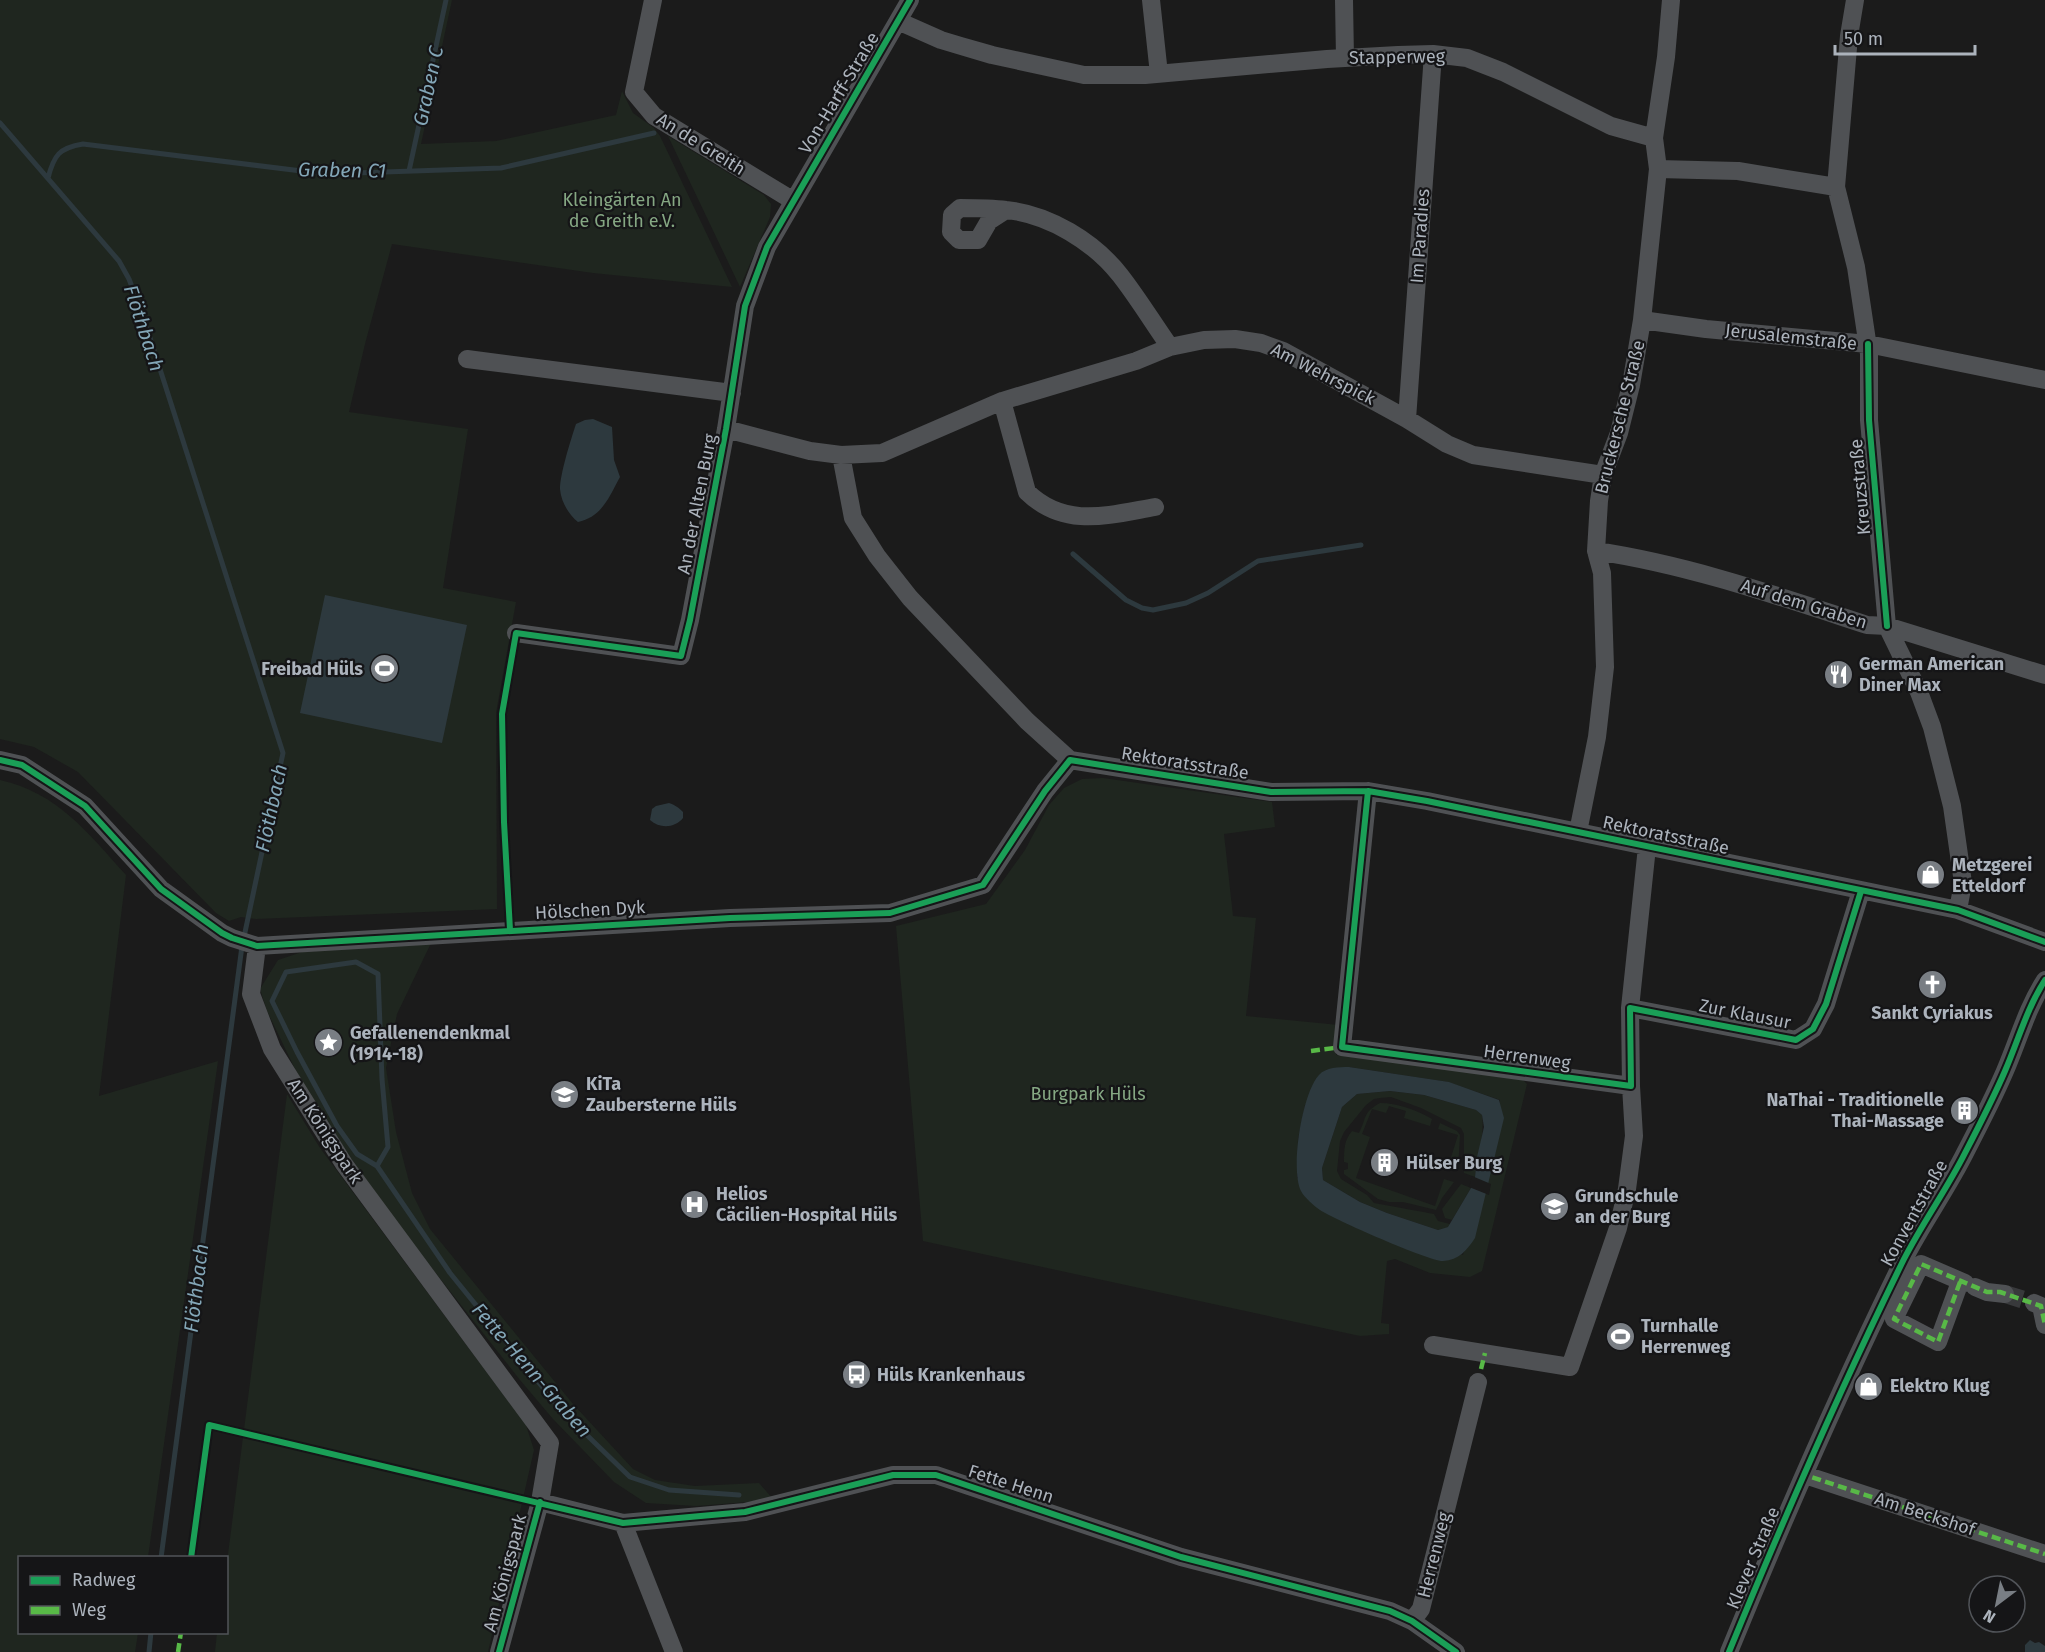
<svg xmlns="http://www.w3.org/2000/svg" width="2045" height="1652" font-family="'Fira Sans',sans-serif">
	<rect width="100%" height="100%" fill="#1b1b1b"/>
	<path fill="#1f261f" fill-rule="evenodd" d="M 0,0 L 452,0 L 421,144 L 496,141 L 616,115 L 622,91 L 633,113 L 654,128 L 660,136 L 732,287 L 593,273 L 392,244 L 365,344 L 349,412 L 468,429 L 443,588 L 516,602 L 496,713 L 497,909 L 256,919 L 241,917 L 229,921 L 216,913 L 78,772 L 34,747 L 0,739 Z
		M 668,136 L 764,195 L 771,204 L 770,217 L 740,287 Z
		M 1103,778 L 1272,802 L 1275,827 L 1224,834 L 1233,916 L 1256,918 L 1246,1016 L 1339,1025 L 1336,1055 L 1359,1056 L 1522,1079 L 1527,1084 L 1482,1271 L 1470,1277 L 1430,1273 L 1395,1259 L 1387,1261 L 1381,1323 L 1389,1324 L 1389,1334 L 1360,1336 L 923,1241 L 896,926 L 986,904 L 1025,850 L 1049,805 L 1064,788 L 1082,779 ZM 1349,1067 L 1448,1082 L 1500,1100 L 1463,1255 L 1297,1178 L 1298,1139 L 1305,1105 Z
		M 0,780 C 58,793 88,833 126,875 L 99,1096 L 218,1061 L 148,1557 L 20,1558 L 20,1632 L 138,1633 L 135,1652 L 0,1652 Z
		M 431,943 L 397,1014 L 386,1068 L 396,1132 L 412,1193 L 430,1229 L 573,1404 L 633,1469 L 655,1480 L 695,1486 L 759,1483 L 774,1500 L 696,1506 L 646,1503 L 614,1482 L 553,1419 L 520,1380 L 412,1243 L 339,1142 L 296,1071 L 267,1011 L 260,989 L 278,960 L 302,952 Z
		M 1390,1091 L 1424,1095 L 1476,1110 L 1482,1115 C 1485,1135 1477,1156 1475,1177 L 1464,1173 L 1464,1134 L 1461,1128 L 1421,1108 L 1391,1097 L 1380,1098 L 1374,1099 L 1366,1105 L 1344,1132 L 1340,1141 L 1337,1171 L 1341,1179 L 1367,1195 L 1374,1203 L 1434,1214 L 1438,1221 L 1450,1224 L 1449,1227 L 1438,1230 L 1387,1213 L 1360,1202 L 1323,1180 L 1322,1168 L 1342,1107 L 1357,1094 Z
		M 287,1094 L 320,1148 L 526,1425 L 534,1450 L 488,1652 L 215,1652 L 217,1633 L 226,1632 L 227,1562 Z
		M 1380,1103 C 1397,1103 1417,1110 1432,1119 L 1430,1126 L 1404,1118 L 1406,1111 L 1389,1106 L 1386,1113 L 1372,1109 L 1362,1134 L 1370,1137 L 1356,1178 L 1435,1206 L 1444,1179 L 1454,1182 L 1442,1198 L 1436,1210 L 1403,1202 L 1389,1202 L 1378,1199 L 1344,1174 L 1344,1170 L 1348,1169 L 1348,1163 L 1344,1162 C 1344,1150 1344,1140 1352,1131 L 1359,1133 C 1367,1118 1362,1113 1380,1103 Z
		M 1440,1123 L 1457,1131 L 1460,1135 L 1458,1170 L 1448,1167 L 1458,1135 L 1438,1129 Z
		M 1461,1184 L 1471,1188 L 1452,1220 L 1445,1218 L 1442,1209 Z"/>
	<path fill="#2d393e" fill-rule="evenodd" d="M 593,419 L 612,427 L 614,460 L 620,477 C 609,497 602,517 578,522 C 569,515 561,502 560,489 C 560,474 571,439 576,424 L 585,420 Z
		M 325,595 L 467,625 L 442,743 L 300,713 Z
		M 669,803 C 675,805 678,807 683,812 L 683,818 C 675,828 660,829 650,820 L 652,809 L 656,806 Z
		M 1349,1067 L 1449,1082 L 1499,1100 L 1504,1118 L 1475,1238 C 1467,1250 1459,1260 1443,1261 C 1431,1262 1333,1219 1320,1210 C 1314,1206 1304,1197 1301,1191 C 1290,1169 1302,1093 1319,1075 C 1326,1067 1339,1067 1349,1067 ZM 1390,1091 L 1424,1095 L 1476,1110 L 1482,1115 L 1484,1127 L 1477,1157 L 1475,1177 L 1471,1188 L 1448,1227 L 1438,1230 L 1387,1213 L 1360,1202 L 1323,1180 L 1322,1168 L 1342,1107 L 1357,1094 Z
		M 2030,1640 L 2035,1643 L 2039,1642 L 2045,1646 L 2045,1652 L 2025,1652 L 2025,1645 Z"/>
	<path fill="#1b1b1b" d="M 1472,1176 L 1491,1184 L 1489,1195 L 1469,1187 Z"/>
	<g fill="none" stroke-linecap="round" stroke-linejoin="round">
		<path stroke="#2d393e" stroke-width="5" d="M 0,123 L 119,261 L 129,279 L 143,316 L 283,753 L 244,937
			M 409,171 L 446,0
			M 48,178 C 54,155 59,148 83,144 L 326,174 L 501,168 L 654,133
			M 1073,554 L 1126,600 L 1142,608 L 1153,610 L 1186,603 L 1208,593 L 1258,561 L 1361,545
			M 377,1166 L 388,1147 L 382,1079 L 378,974 L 356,962 L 286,972 L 272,1001 L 297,1052 L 337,1126 L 357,1154 L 377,1166 L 450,1273 L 561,1410 L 630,1477 L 669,1490 L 739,1495
			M 161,1558 L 242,946
			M 149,1652 L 151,1632"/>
		<path stroke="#38393b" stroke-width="18" stroke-dasharray="18 9" stroke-linecap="butt" d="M 2005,1294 L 2034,1303"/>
		<path stroke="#4f5154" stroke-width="18" d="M 653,0 L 634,92 L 654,116 L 792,200
			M 1151,0 L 1159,74
			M 1344,0 L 1345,58
			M 1855,0 L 1849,36 L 1836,187 L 1856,267 L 1869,354 L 1869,420 L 1887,626 L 1919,692 L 1932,727 L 1952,806 L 1963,883 L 1958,910
			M 898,21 L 941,40 L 961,46 L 992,55 L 1084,75 L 1145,75 L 1327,59 L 1398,55 L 1433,54 L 1467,58 L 1503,72 L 1611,126 L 1654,138
			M 1658,169 L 1738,171 L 1836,187
			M 1006,210 L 989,221 L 978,240 L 959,240 L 951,232 L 952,215 L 960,208 C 976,208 991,208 1006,210 C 1049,214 1094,242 1120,275 C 1138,298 1153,323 1170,347
			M 1642,320 L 1706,329 L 1868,344 L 2045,380
			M 467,359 L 732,393
			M 1002,401 L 1027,492 C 1065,529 1109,515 1155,507
			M 1407,419 L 1433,54
			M 726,429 L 810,451 L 841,455 L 882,453 L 1002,401 L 1136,361 L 1170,347 L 1204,340 L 1235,339 L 1261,343 L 1283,351 L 1407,419 L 1447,444 L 1473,455 L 1603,475
			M 841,455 L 853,518 L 877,556 L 910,598 L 1027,721 L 1070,760 L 1271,792 L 1368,791 L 1427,801 L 1958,910 L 2045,942
			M 1596,551 C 1689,565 1778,596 1867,625 L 1887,626 L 2045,675
			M 516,633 L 681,656 L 690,620 L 726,429 L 745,306 L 767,247 L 910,0
			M 0,760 L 22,765 L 85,806 L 161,889 L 222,933 L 232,938 L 257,946 L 730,918 L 890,913 L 983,885 L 1045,791 L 1070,760
			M 1368,791 L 1342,1047 L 1631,1086
			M 1578,832 L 1597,737 L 1605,667 L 1602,573 L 1596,551 L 1599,501 L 1603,475 L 1619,433 L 1631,385 L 1642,320 L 1658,169 L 1654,138 L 1666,57 L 1671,0
			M 257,946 L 251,994 L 272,1049 L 344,1164 L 550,1443 L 540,1502 L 499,1652
			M 1630,1008 L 1796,1040 L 1813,1029 L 1826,1004 L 1861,891
			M 1960,1282 L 1938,1342 L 1894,1319 L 1921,1264 L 1965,1283
			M 1975,1287 L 1987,1292 L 2005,1294
			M 2034,1303 L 2041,1306 L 2045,1325
			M 1433,1345 L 1570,1367 L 1618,1228 L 1627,1189 L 1634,1136 L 1631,1086 L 1630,1008 L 1647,847
			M 1805,1475 L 2045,1554
			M 540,1502 L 623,1523 L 745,1512 L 893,1475 L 936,1475 L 1181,1557 L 1390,1611 L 1412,1621 L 1456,1652
			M 623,1523 L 674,1652
			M 1412,1621 L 1421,1609 L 1478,1382
			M 1729,1652 C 1783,1520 1841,1387 1904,1259 C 1923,1222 1947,1189 1965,1153 C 1979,1126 1993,1099 2005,1071 C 2018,1041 2027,1008 2045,980"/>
		<path stroke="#58b947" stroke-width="4.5" stroke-dasharray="9 4.5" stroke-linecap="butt" d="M 1311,1051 L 1342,1047
			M 1960,1282 L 1938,1342 L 1894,1319 L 1921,1264 L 1987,1292 L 2000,1292 L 2041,1306 L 2045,1325
			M 1481,1369 L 1485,1353
			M 1808,1470 L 1805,1475 L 2045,1554
			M 178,1652 L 181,1632"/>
		<defs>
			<path id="cycleway" d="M 1868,344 L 1869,420 L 1887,626
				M 0,760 L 22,765 L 85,806 L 161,889 L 222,933 L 232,938 L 257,946 L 730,918 L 890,913 L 983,885 L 1045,791 L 1070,760 L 1271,792 L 1368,791 L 1427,801 L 1958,910 L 2045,942
				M 1368,791 L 1342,1047 L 1631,1086 L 1630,1008 L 1796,1040 L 1813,1029 L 1826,1004 L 1861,891
				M 510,930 L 504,822 L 502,714 L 516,633 L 681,656 L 690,620 L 726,429 L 745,306 L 767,247 L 910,0
				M 191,1558 L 209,1425 L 623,1523 L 745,1512 L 893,1475 L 936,1475 L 1181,1557 L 1390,1611 L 1412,1621 L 1456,1652
				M 499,1652 L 540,1502
				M 1729,1652 C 1783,1520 1841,1387 1904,1259 C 1923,1222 1947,1189 1965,1153 C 1979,1126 1993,1099 2005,1071 C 2018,1041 2027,1008 2045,980"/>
		</defs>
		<use href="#cycleway" stroke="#151517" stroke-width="10"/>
		<use href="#cycleway" stroke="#1a9f57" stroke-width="6"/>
	</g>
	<defs>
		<symbol id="stadium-disc" viewBox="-11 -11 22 22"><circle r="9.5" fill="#797e84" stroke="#151517"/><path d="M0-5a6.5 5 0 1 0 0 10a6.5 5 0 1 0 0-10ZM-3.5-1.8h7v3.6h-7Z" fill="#fff"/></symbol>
		<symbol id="restaurant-disc" viewBox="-11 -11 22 22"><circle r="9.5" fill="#797e84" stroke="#151517"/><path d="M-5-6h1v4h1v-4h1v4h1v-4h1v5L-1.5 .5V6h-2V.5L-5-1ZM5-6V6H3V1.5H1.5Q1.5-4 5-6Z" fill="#fff"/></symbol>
		<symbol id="shop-disc" viewBox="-11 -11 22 22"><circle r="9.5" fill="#797e84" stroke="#151517"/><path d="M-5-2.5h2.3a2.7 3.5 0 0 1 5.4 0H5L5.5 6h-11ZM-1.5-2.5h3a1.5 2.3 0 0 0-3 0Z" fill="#fff"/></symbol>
		<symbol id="church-disc" viewBox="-11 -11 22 22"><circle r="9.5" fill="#797e84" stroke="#151517"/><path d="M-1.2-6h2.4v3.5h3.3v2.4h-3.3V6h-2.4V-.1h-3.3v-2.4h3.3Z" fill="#fff"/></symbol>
		<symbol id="sight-disc" viewBox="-11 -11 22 22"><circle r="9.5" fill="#797e84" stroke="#151517"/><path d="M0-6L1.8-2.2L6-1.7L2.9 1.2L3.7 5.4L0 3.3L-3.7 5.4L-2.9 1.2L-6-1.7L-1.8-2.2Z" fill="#fff"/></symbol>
		<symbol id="school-disc" viewBox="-11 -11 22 22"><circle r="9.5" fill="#797e84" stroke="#151517"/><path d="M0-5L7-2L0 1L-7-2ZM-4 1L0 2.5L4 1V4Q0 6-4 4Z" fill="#fff"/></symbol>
		<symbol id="building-disc" viewBox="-11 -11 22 22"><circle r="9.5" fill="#797e84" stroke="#151517"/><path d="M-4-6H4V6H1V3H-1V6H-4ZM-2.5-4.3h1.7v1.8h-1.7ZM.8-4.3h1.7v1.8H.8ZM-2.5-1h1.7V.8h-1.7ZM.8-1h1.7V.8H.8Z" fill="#fff"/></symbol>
		<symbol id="hospital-disc" viewBox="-11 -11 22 22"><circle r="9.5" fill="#797e84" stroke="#151517"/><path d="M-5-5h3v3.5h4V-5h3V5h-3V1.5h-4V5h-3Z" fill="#fff"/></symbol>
		<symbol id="bus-disc" viewBox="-11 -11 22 22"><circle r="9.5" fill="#797e84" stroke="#151517"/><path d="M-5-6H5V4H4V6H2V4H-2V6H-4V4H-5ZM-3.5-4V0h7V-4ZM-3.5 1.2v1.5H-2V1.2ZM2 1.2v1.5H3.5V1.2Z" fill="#fff"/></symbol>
	</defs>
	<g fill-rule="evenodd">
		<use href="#stadium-disc" x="368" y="652" width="33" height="33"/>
		<use href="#restaurant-disc" x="1822" y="658" width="33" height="33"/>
		<use href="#shop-disc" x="1914" y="858" width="33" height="33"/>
		<use href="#church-disc" x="1916" y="968" width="33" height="33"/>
		<use href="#sight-disc" x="312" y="1026" width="33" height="33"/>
		<use href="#school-disc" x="548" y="1078" width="33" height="33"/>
		<use href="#building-disc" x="1948" y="1094" width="33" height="33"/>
		<use href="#building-disc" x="1368" y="1146" width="33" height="33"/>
		<use href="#hospital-disc" x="678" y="1188" width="33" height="33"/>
		<use href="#school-disc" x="1538" y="1190" width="33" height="33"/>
		<use href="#stadium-disc" x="1604" y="1320" width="33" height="33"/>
		<use href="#bus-disc" x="840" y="1358" width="33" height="33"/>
		<use href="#shop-disc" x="1852" y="1370" width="33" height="33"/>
	</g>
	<g text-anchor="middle" stroke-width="4.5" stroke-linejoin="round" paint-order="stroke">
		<g font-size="18" fill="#acb3bc" stroke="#151517">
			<text transform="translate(1397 57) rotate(-1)" y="6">Stapperweg</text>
			<text transform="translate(839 93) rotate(-59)" y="6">Von-Harff-Straße</text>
			<text transform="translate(701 144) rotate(32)" y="6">An de Greith</text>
			<text transform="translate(1420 236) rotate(-86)" y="6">Im Paradies</text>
			<text transform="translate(1791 337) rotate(6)" y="6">Jerusalemstraße</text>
			<text transform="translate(1323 374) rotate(27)" y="6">Am Wehrspick</text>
			<text transform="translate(1620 417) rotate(-76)" y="6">Bruckersche Straße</text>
			<text transform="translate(1860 487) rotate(-95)" y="6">Kreuzstraße</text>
			<text transform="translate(697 504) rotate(-79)" y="6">An der Alten Burg</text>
			<text transform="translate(1804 604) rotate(17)" y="6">Auf dem Graben</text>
			<text transform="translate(1185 763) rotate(9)" y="6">Rektoratsstraße</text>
			<text transform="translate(1666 835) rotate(12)" y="6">Rektoratsstraße</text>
			<text transform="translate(590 910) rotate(-3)" y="6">Hölschen Dyk</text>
			<text transform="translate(1745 1014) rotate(11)" y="6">Zur Klausur</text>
			<text transform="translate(1527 1057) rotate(8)" y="6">Herrenweg</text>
			<text transform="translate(325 1131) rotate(57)" y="6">Am Königspark</text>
			<text transform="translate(1914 1213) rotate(-61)" y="6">Konventstraße</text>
			<text transform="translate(1011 1484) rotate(18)" y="6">Fette Henn</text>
			<text transform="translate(1925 1514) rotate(18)" y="6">Am Beckshof</text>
			<text transform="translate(1434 1555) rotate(-76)" y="6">Herrenweg</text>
			<text transform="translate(1753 1558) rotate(-67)" y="6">Klever Straße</text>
			<text transform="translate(505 1573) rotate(-75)" y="6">Am Königspark</text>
		</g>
		<g font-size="18" fill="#85a783" stroke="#151517">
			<text x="622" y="206">Kleingärten An<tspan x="622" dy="21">de Greith e.V.</tspan></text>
			<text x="1088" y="1100">Burgpark Hüls</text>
		</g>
		<g font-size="18" font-weight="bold" fill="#acb3bc" stroke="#151517" text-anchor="start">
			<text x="1859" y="670">German American<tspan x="1859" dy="21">Diner Max</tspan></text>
			<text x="363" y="675" text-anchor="end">Freibad Hüls</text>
			<text x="1952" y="871">Metzgerei<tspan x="1952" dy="21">Etteldorf</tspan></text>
			<text x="1932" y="1019" text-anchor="middle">Sankt Cyriakus</text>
			<text x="350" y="1039">Gefallenendenkmal<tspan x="350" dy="21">(1914-18)</tspan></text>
			<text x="586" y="1090">KiTa<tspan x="586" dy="21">Zaubersterne Hüls</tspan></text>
			<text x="1944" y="1106" text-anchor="end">NaThai - Traditionelle<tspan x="1944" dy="21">Thai-Massage</tspan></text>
			<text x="1406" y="1169">Hülser Burg</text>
			<text x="716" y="1200">Helios<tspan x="716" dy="21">Cäcilien-Hospital Hüls</tspan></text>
			<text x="1575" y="1202">Grundschule<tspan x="1575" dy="21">an der Burg</tspan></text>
			<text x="1641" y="1332">Turnhalle<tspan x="1641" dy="21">Herrenweg</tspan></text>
			<text x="877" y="1381">Hüls Krankenhaus</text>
			<text x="1890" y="1392">Elektro Klug</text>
		</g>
		<g font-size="20" font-style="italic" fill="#83a6b7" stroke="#151517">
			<text transform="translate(428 86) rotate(-78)" y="7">Graben C</text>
			<text transform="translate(342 170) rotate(1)" y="7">Graben C1</text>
			<text transform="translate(144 328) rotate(72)" y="7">Flöthbach</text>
			<text transform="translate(271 808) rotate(-78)" y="7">Flöthbach</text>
			<text transform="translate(196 1288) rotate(-83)" y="7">Flöthbach</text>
			<text transform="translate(532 1370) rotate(49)" y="7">Fette-Henn-Graben</text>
		</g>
	</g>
	<rect x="18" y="1556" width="210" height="78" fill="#151517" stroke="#515459" stroke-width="1.5"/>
	<rect x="30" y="1576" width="30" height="9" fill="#1a9f57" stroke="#515459" stroke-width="1.5"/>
	<text x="72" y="1586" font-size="18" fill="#acb3bc">Radweg</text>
	<rect x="30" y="1606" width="30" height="9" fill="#58b947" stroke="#515459" stroke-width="1.5"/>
	<text x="72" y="1616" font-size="18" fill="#acb3bc">Weg</text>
	<g transform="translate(1997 1604) rotate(212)"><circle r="28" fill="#151517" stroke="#515459" stroke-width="1.5"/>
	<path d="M0-4.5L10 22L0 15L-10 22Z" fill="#797e84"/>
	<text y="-9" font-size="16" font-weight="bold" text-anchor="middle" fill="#acb3bc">N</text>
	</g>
	<path d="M1835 45v9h140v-9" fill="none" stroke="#acb3bc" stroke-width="3"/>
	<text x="1844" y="45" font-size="18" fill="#acb3bc" stroke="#151517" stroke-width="4.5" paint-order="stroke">50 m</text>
</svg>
